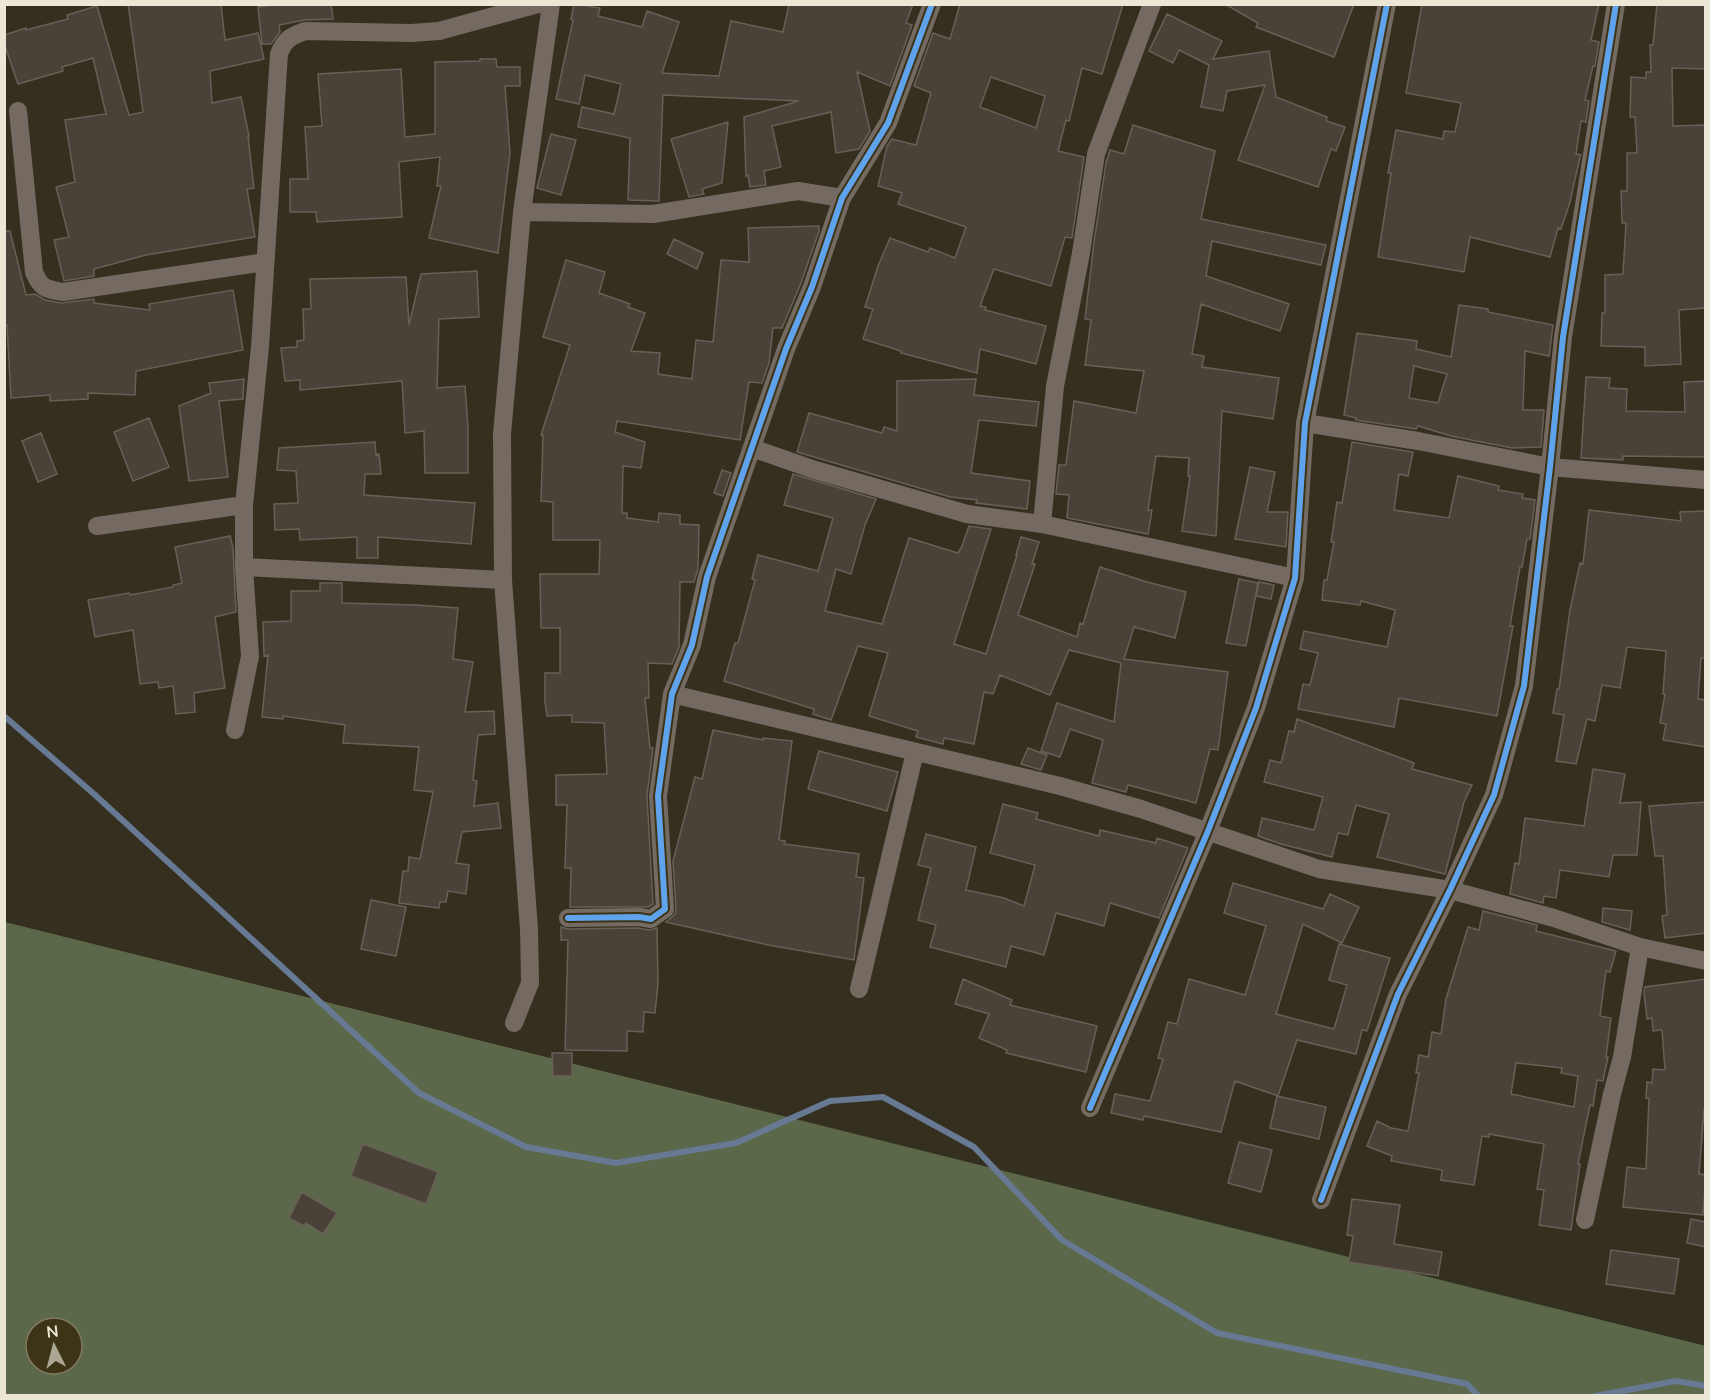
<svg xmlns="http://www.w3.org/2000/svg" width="1710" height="1400" font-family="Mulish,sans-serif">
	<rect width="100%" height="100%" fill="#342f1f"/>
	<path fill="#5b684a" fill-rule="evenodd" d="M 5,922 L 1706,1346 L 1705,1396 L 5,1396 ZM 36,1328 L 72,1328 L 72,1364 L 36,1364 Z"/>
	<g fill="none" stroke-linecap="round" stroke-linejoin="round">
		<path stroke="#687993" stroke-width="6" d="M 4,716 L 94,794 L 419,1093 L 526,1147 L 616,1163 L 736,1143 L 830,1101 L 883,1097 L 974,1147 L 1062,1240 L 1217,1333 L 1467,1384 L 1478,1396
			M 1595,1396 L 1676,1381 L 1706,1386"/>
	</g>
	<path fill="#4a4238" stroke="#686056" stroke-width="1.5" fill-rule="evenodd" d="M 128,4 L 221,4 L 225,40 L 258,33 L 264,59 L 210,71 L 212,103 L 241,97 L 249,136 L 248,136 L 254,188 L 247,189 L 255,237 L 146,255 L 94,269 L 94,276 L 64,281 L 54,240 L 69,237 L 56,187 L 75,182 L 65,120 L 106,114 L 93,58 L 62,67 L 63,71 L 18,84 L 4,43 L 4,35 L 26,28 L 26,30 L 68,19 L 67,15 L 97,6 L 129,115 L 143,112 Z
		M 281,4 L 331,4 L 333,19 L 305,20 L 279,25 L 280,32 L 271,44 L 262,44 L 258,7 Z
		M 574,4 L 600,8 L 598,16 L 642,27 L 647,11 L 679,22 L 662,73 L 719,76 L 731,21 L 783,32 L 789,4 L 913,4 L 906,23 L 912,25 L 890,86 L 857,72 L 870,131 L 859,149 L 836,153 L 831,112 L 772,126 L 781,167 L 764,171 L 766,185 L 750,187 L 748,175 L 746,176 L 744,117 L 799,101 L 663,95 L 659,201 L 628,200 L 630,138 L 578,127 L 582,107 L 614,114 L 621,84 L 585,75 L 579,104 L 556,99 L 573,20 L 571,19 Z
		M 960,4 L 1123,4 L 1102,74 L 1082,68 L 1069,121 L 1066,120 L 1058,151 L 1084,157 L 1072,238 L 1065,237 L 1051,286 L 994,269 L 980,306 L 986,307 L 985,310 L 1046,326 L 1036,364 L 980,349 L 977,373 L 901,353 L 901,351 L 863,339 L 873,309 L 865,307 L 878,266 L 890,238 L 928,252 L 930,248 L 955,258 L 966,227 L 898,204 L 902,193 L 878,186 L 887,146 L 892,139 L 916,145 L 931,93 L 914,86 L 933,33 L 950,39 ZM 991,77 L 1045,96 L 1036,128 L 980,107 Z
		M 1225,4 L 1354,4 L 1334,57 L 1256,27 L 1258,23 Z
		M 1422,4 L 1599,4 L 1591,40 L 1599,42 L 1595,66 L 1593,66 L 1585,100 L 1589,101 L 1586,122 L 1581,121 L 1576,154 L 1581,155 L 1580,157 L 1570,202 L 1561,229 L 1558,228 L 1550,257 L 1470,237 L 1464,272 L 1378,257 L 1391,173 L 1388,173 L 1396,130 L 1443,139 L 1444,131 L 1455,132 L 1461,103 L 1406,93 Z
		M 1657,4 L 1706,4 L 1706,69 L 1672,68 L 1673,126 L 1706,125 L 1706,308 L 1679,310 L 1681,364 L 1645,366 L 1645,347 L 1601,346 L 1602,313 L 1605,313 L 1605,275 L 1623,274 L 1626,223 L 1622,223 L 1621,191 L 1627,191 L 1627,153 L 1637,153 L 1635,117 L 1630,117 L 1631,77 L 1646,78 L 1646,72 L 1651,72 L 1650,45 L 1653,45 Z
		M 1167,14 L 1222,41 L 1213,59 L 1269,51 L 1276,97 L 1327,117 L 1326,121 L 1345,127 L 1336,151 L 1331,149 L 1318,187 L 1238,160 L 1265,85 L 1227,91 L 1223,111 L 1201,107 L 1209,65 L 1179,50 L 1173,63 L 1149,51 Z
		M 480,59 L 496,59 L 497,67 L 520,67 L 520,86 L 505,86 L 510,153 L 498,253 L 429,238 L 441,186 L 437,186 L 440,157 L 399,162 L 402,217 L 317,222 L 316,212 L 290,212 L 290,179 L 308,179 L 305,127 L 322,126 L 318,74 L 401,69 L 405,137 L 435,134 L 435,62 L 480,61 Z
		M 728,122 L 722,183 L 702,189 L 704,194 L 689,197 L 671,139 Z
		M 1133,125 L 1215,151 L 1201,219 L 1326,245 L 1321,265 L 1212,241 L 1206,276 L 1289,304 L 1280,331 L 1201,304 L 1192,354 L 1204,356 L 1202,367 L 1279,378 L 1273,419 L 1222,411 L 1216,536 L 1182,531 L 1190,476 L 1188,476 L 1189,458 L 1156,456 L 1148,510 L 1152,510 L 1148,534 L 1067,518 L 1069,495 L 1056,494 L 1059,465 L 1066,465 L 1074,401 L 1136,413 L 1144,371 L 1085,365 L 1091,320 L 1085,319 L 1094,242 L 1106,163 L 1110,150 L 1124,154 Z
		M 551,134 L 576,140 L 561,195 L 537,188 Z
		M 819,226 L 819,231 L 801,283 L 782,328 L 773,328 L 769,363 L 762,383 L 749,382 L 740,440 L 617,421 L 615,432 L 645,442 L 641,468 L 623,466 L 622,513 L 627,513 L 627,518 L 658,522 L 659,513 L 680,515 L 680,524 L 699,525 L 698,569 L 694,582 L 680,582 L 679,647 L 672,664 L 648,663 L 649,698 L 645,698 L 650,748 L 653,748 L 647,796 L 653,904 L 648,907 L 570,907 L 571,868 L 565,868 L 567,805 L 556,805 L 556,775 L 607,774 L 604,723 L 572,722 L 572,715 L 547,716 L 545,702 L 545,673 L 560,673 L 560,628 L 541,628 L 540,574 L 599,574 L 600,540 L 553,540 L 553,502 L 541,501 L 543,435 L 541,435 L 570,345 L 543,337 L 566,260 L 605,272 L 599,293 L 630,304 L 628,307 L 645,313 L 631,351 L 660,353 L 658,374 L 692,379 L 696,340 L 713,342 L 721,260 L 749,262 L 748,228 Z
		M 4,231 L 10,231 L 26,295 L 35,294 L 45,300 L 61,303 L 94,299 L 94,303 L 150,310 L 149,304 L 233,290 L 243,350 L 136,371 L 135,395 L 88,393 L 88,399 L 50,401 L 50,395 L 11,398 L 7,325 L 4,325 Z
		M 674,239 L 703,253 L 697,269 L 667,254 Z
		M 477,271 L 479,317 L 439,319 L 437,388 L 465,386 L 468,427 L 468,473 L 425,473 L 424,431 L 405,433 L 402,381 L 300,390 L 300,380 L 285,381 L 281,348 L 297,347 L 297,341 L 304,340 L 303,309 L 311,309 L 310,279 L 406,277 L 409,325 L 421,274 Z
		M 1459,305 L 1488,309 L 1488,312 L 1553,325 L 1549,356 L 1525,351 L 1523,410 L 1544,410 L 1541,447 L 1512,448 L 1451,436 L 1418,426 L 1416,429 L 1356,420 L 1356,418 L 1344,415 L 1357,333 L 1417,341 L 1416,349 L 1451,357 ZM 1414,366 L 1447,374 L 1438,403 L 1409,398 Z
		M 1586,377 L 1610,378 L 1609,388 L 1627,389 L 1626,411 L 1685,412 L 1684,382 L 1706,381 L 1706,457 L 1623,456 L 1623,460 L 1581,458 Z
		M 244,379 L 243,399 L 219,401 L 228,477 L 189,481 L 179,406 L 211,393 L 209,383 Z
		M 976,379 L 974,395 L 1039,402 L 1036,426 L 979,420 L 971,473 L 1030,481 L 1027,509 L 976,503 L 977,500 L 950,497 L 797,452 L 809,413 L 882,433 L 884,427 L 897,431 L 897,381 Z
		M 149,418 L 169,467 L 133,481 L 114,432 Z
		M 41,433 L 57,474 L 38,482 L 22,441 Z
		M 375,442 L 376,455 L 379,454 L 381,474 L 365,474 L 364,495 L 475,503 L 471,544 L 378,537 L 378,558 L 357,558 L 357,537 L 300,540 L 299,529 L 275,530 L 274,504 L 298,503 L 296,471 L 277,470 L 279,448 Z
		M 1352,442 L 1413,452 L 1408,476 L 1399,474 L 1394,510 L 1449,518 L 1458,476 L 1499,486 L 1498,490 L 1523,494 L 1522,498 L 1535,500 L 1530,539 L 1527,539 L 1522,567 L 1520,567 L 1510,626 L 1513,626 L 1497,716 L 1399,698 L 1394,727 L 1298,709 L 1303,684 L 1310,685 L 1318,653 L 1300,649 L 1304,631 L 1387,647 L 1395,610 L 1361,601 L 1360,605 L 1322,600 L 1324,580 L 1327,580 L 1334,542 L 1331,542 L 1337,502 L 1342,503 Z
		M 1250,467 L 1275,472 L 1267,512 L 1288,512 L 1286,547 L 1235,539 Z
		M 722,470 L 731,473 L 723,496 L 714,493 Z
		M 793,474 L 876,499 L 865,525 L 851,574 L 836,569 L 825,611 L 882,624 L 909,538 L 958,553 L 960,549 L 961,549 L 969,526 L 991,529 L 954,644 L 986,654 L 1017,555 L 1016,555 L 1021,537 L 1039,542 L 1032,564 L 1035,564 L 1018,615 L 1077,637 L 1080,623 L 1083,624 L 1100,567 L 1147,582 L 1186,592 L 1175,638 L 1134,627 L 1124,659 L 1228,672 L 1218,750 L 1210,749 L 1196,803 L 1128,785 L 1126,792 L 1092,783 L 1103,740 L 1070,729 L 1060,757 L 1041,751 L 1057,703 L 1114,722 L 1121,663 L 1069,650 L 1050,695 L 1000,675 L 993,694 L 984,692 L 974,744 L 944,738 L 943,744 L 916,737 L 918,731 L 869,716 L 888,653 L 858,646 L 831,720 L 813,714 L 814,709 L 724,681 L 735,643 L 738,643 L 755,580 L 752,579 L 758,555 L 818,571 L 833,518 L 784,505 Z
		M 1589,510 L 1681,521 L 1680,512 L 1706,511 L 1706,658 L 1701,658 L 1698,699 L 1706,700 L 1706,747 L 1663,740 L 1666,724 L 1660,723 L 1665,694 L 1663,694 L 1666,651 L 1627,647 L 1620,688 L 1602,685 L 1595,721 L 1587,719 L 1576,764 L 1556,761 L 1564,715 L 1553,713 L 1557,689 L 1559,689 L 1570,610 L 1580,563 L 1583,564 Z
		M 230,536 L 233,548 L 236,612 L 215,617 L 225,688 L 194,693 L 195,712 L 176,714 L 173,686 L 159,688 L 158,682 L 140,684 L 133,630 L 95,637 L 88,600 L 129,593 L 130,595 L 173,587 L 173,585 L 182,583 L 175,547 Z
		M 1239,579 L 1258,583 L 1246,646 L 1226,643 Z
		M 1259,582 L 1274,585 L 1271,599 L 1256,596 Z
		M 320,583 L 342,583 L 342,603 L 417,605 L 458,608 L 453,659 L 473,662 L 465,712 L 494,711 L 495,734 L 478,735 L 473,780 L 477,781 L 474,806 L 498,803 L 501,828 L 462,832 L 456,863 L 469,865 L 466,894 L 448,891 L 446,902 L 440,902 L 439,908 L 399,903 L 403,871 L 408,871 L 409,857 L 420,859 L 433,792 L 414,790 L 419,747 L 343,743 L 345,725 L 283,716 L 283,719 L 262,717 L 268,655 L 264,656 L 263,622 L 291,621 L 291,591 L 320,591 Z
		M 1297,719 L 1414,763 L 1412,769 L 1472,785 L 1464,802 L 1445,874 L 1377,857 L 1389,814 L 1356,805 L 1348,835 L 1338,833 L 1332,857 L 1281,844 L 1258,836 L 1262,818 L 1314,830 L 1323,797 L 1264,782 L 1270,760 L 1281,763 L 1289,731 L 1294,732 Z
		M 713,730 L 763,740 L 763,738 L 792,741 L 779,840 L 785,841 L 784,844 L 859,854 L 856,877 L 864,878 L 854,960 L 768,945 L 666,922 L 675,914 L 676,909 L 673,861 L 695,777 L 702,779 Z
		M 1028,748 L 1047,755 L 1041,770 L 1021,764 Z
		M 819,751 L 898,772 L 887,811 L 808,789 Z
		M 1593,769 L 1625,774 L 1620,803 L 1641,802 L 1637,855 L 1613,855 L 1609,877 L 1560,870 L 1556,898 L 1544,896 L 1543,903 L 1510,894 L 1515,863 L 1519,864 L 1525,818 L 1584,826 Z
		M 1706,802 L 1706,933 L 1665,938 L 1662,916 L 1667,915 L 1663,856 L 1655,856 L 1649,806 Z
		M 1003,804 L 1038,813 L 1036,819 L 1099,836 L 1100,830 L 1156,843 L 1157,838 L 1188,848 L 1159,918 L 1110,903 L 1104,926 L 1056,913 L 1044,955 L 1011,946 L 1006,967 L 930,947 L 936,925 L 918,920 L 931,868 L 918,865 L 926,834 L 976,847 L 966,890 L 1004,898 L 1024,906 L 1035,865 L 990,853 Z
		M 1233,883 L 1323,909 L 1330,894 L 1359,907 L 1342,943 L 1303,924 L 1276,1014 L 1334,1029 L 1347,985 L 1329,980 L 1339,944 L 1390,958 L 1367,1031 L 1362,1030 L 1356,1054 L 1297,1040 L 1278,1096 L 1235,1081 L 1221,1132 L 1144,1116 L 1143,1120 L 1111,1113 L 1115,1094 L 1150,1101 L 1163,1059 L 1158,1058 L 1168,1022 L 1177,1024 L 1189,979 L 1245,995 L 1266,926 L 1224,913 Z
		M 371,900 L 406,907 L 396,956 L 361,949 Z
		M 1603,908 L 1632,911 L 1630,930 L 1602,922 Z
		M 1483,911 L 1537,925 L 1536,931 L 1616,951 L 1610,972 L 1606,971 L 1600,1016 L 1611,1018 L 1606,1057 L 1608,1057 L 1603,1081 L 1597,1080 L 1593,1106 L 1590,1105 L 1578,1164 L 1580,1164 L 1571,1230 L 1539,1225 L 1544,1190 L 1537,1189 L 1544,1144 L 1489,1134 L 1489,1137 L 1482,1136 L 1474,1185 L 1441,1180 L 1442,1170 L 1391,1161 L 1392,1156 L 1367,1146 L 1377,1121 L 1391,1128 L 1408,1131 L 1419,1073 L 1416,1073 L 1419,1055 L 1428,1057 L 1432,1032 L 1441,1034 L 1446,999 L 1468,927 L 1479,930 ZM 1516,1063 L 1562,1068 L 1561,1073 L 1578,1076 L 1574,1107 L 1511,1094 Z
		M 561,927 L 568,929 L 638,928 L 649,930 L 657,928 L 658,984 L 655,1013 L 644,1012 L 643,1032 L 627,1031 L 627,1051 L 565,1050 L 568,940 L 561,940 Z
		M 963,979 L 1012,1000 L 1010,1005 L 1097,1026 L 1086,1072 L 1006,1053 L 1007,1050 L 979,1038 L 989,1014 L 955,1004 Z
		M 1706,979 L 1706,1110 L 1704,1110 L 1699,1174 L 1706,1175 L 1703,1215 L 1623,1207 L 1627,1167 L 1646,1169 L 1649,1098 L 1646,1098 L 1647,1082 L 1652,1083 L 1653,1069 L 1665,1070 L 1662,1030 L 1653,1031 L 1652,1018 L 1647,1019 L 1644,993 L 1645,987 Z
		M 552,1053 L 572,1053 L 572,1076 L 553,1076 Z
		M 1277,1096 L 1326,1107 L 1319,1139 L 1270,1128 Z
		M 1239,1142 L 1272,1150 L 1261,1192 L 1228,1183 Z
		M 363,1144 L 438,1172 L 426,1204 L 351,1176 Z
		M 302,1192 L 337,1213 L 323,1234 L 306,1223 L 304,1226 L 289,1218 Z
		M 1352,1199 L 1400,1205 L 1394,1244 L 1442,1252 L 1438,1276 L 1349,1262 L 1353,1236 L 1347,1235 Z
		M 1691,1219 L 1706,1222 L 1706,1247 L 1687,1243 Z
		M 1611,1250 L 1679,1259 L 1674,1294 L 1606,1284 Z"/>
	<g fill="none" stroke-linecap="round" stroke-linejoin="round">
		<path stroke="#756a61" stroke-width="18" d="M 18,111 L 34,272 C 41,289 46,289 63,292 L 265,262
			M 522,212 L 653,214 L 798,191 L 842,198
			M 1305,423 L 1418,441 L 1550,467 L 1706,480
			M 752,448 L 815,470 L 967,514 L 1042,524 L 1295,578
			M 1042,524 L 1055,386 L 1081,253 L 1096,154 L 1152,4
			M 97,526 L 244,505
			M 244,567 L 503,580
			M 672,694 L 1060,786 L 1141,809 L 1319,869 L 1450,890 L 1554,918 L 1640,947 L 1706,961
			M 235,730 L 250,656 L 244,567 L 244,505 L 260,347 L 279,54 C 284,40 291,36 305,31 L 411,33 L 439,31 L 538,4
			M 568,918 L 639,917 L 651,919 L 665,909 L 658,796 L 672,694 L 692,645 L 707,577 L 786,349 L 812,287 L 842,198 L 888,123 L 932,4
			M 859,989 L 915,752
			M 514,1023 L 530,983 L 529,929 L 503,580 L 502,434 L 522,212 L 551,4
			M 1090,1108 L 1208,831 L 1256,708 L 1295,578 L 1305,423 L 1387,4
			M 1321,1200 L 1398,994 L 1450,890 L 1494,795 L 1524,686 L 1550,467 L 1563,337 L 1616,4
			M 1585,1220 L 1612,1094 L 1622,1057 L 1640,947"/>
		<defs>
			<path id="cycleway" d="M 568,918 L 639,917 L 651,919 L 665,909 L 658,796 L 672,694 L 692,645 L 707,577 L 786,349 L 812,287 L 842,198 L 888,123 L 932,4
				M 1090,1108 L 1208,831 L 1256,708 L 1295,578 L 1305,423 L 1387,4
				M 1321,1200 L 1398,994 L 1450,890 L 1494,795 L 1524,686 L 1550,467 L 1563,337 L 1616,4"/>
		</defs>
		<use href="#cycleway" stroke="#3d3316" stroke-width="10"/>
		<use href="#cycleway" stroke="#60a3ed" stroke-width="6"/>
	</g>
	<rect width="1710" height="1400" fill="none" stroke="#ece7d5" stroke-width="12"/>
	<g transform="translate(54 1346) rotate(354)"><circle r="28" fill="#3d3316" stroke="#837b62" stroke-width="1.5"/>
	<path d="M0-4.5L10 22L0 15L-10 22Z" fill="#aca795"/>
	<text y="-9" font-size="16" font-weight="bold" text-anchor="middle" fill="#ece7d5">N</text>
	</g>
</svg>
